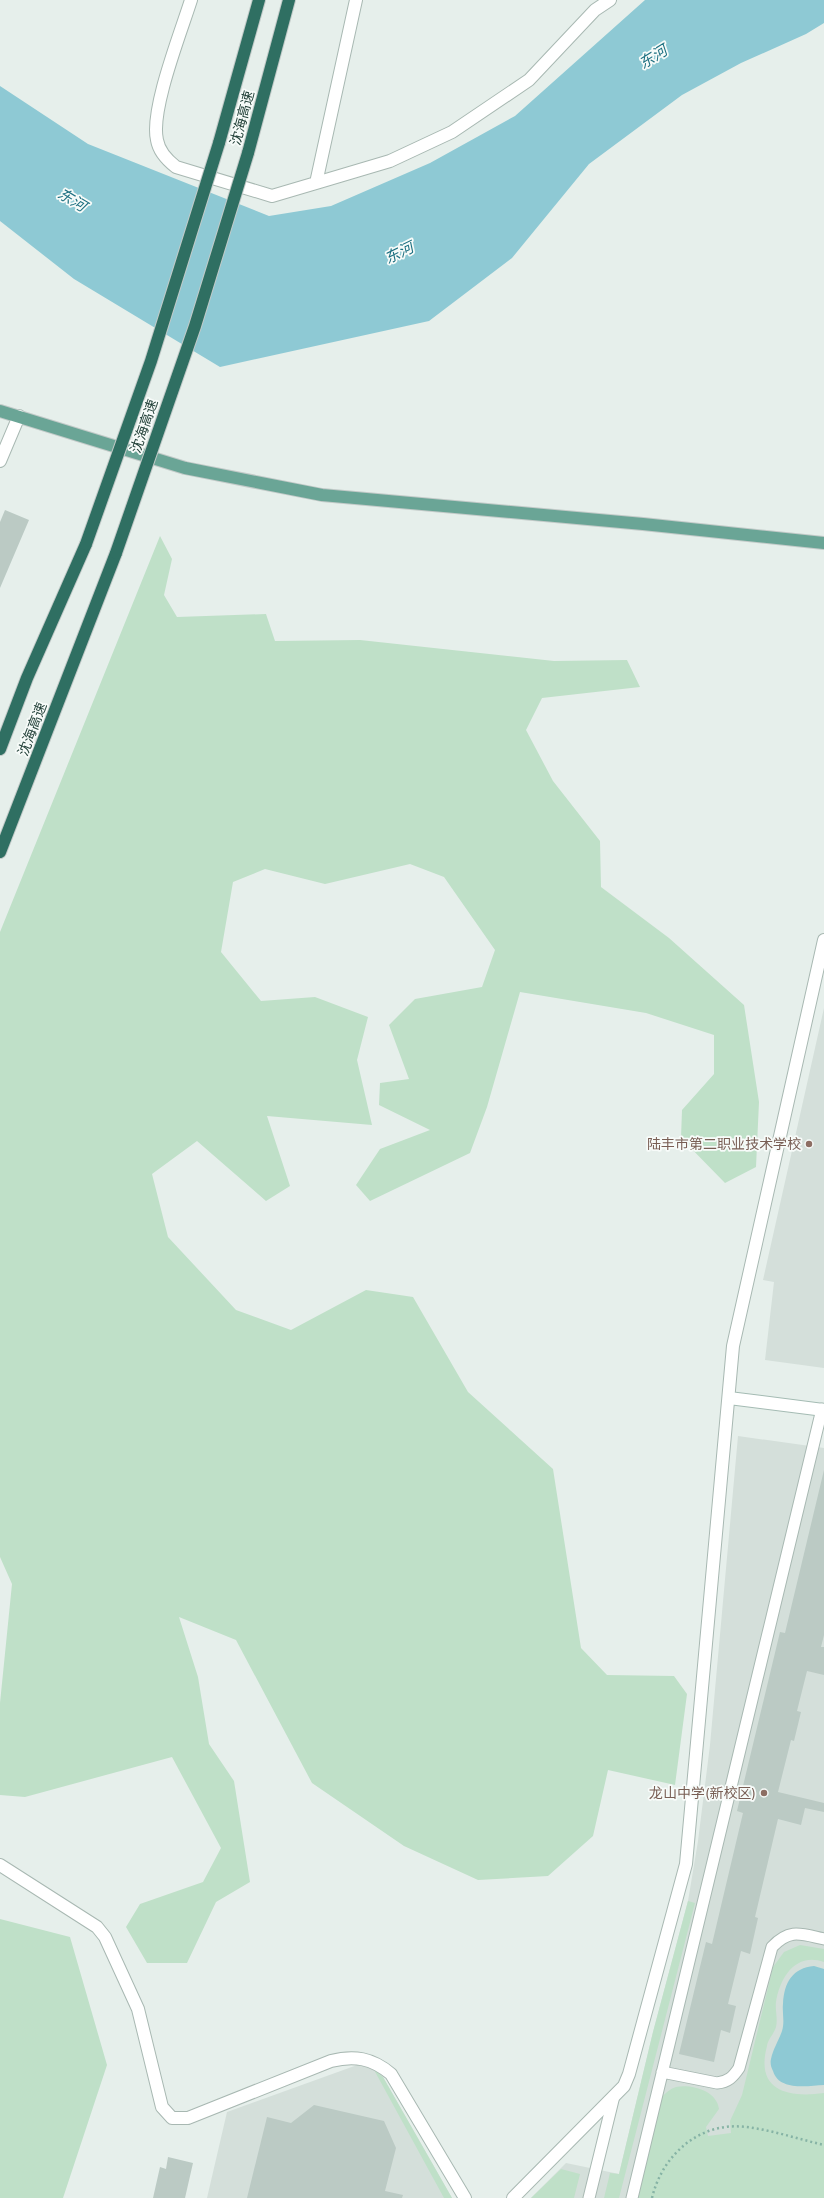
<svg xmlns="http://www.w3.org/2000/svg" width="824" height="2198" font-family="Mulish,'Noto Sans SC',sans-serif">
	<rect width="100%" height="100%" fill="#e6efeb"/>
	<path fill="#d4dfda" d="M 824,1008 L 824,1368 L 765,1360 L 774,1282 L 763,1280 Z
		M 738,1436 L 824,1448 L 824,2198 L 531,2198 L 566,2163 L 619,2174 L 653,2032 L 688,1901 L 698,1841 L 710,1745 Z
		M 360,2064 L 373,2068 L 383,2077 L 452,2198 L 207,2198 L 227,2112 Z"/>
	<path fill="#bfe0c8" d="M 160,536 L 172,559 L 164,595 L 177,617 L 266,614 L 275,641 L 360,640 L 554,661 L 627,660 L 640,687 L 542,698 L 526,730 L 553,781 L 600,841 L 601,887 L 669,938 L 744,1005 L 759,1102 L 756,1167 L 725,1183 L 681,1138 L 682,1110 L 714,1074 L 714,1035 L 646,1013 L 520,992 L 487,1107 L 470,1153 L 370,1201 L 356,1185 L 380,1149 L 430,1130 L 379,1105 L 380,1083 L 409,1079 L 389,1025 L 415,999 L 482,987 L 495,950 L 444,877 L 410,864 L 325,884 L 265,869 L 233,882 L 221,952 L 261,1001 L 315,997 L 368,1017 L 357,1060 L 372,1125 L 267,1116 L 290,1186 L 266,1201 L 197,1141 L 152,1174 L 168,1237 L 236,1310 L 291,1330 L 366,1290 L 413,1297 L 468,1392 L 553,1469 L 581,1648 L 607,1675 L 674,1676 L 687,1694 L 675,1785 L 608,1770 L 593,1836 L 548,1876 L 478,1880 L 404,1846 L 312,1783 L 236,1640 L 179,1617 L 198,1677 L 209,1744 L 234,1781 L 250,1882 L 216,1902 L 187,1963 L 147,1963 L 126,1927 L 140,1904 L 203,1882 L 221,1848 L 172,1757 L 25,1797 L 0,1795 L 0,1703 L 12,1584 L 0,1557 L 0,932 Z
		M 688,1901 L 695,1903 L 619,2198 L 604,2198 L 610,2173 L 619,2174 L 653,2032 Z
		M 0,1919 L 70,1937 L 107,2065 L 63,2198 L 0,2198 Z
		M 800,1945 L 824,1949 L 824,1962 C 796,1952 780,1977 776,2002 C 775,2010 778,2019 776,2027 C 774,2034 768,2039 767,2046 C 755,2091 788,2098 824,2093 L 824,2198 L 638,2198 L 661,2098 C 665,2093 670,2089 676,2087 C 692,2084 717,2091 719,2109 L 706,2127 L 708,2136 L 731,2133 L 730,2121 L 742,2095 L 773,1967 L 784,1952 Z
		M 373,2068 L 383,2077 L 452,2198 L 444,2198 Z
		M 561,2169 L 580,2174 L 574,2198 L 531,2198 Z"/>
	<path fill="#8ec9d4" d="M 645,0 L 824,0 L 824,23 L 806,34 L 741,63 L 682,95 L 589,164 L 512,258 L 429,321 L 220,367 L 74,279 L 0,221 L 0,86 L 88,144 L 269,216 L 331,206 L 430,163 L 515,116 Z
		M 814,1966 L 824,1969 L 824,2085 C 807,2086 779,2091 773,2071 C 771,2067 770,2063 771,2059 C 773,2049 779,2040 782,2031 C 785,2021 782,2013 783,2004 C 784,1982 793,1968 814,1966 Z"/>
	<path fill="#bbcac4" d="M 5,510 L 29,520 L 0,588 L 0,522 Z
		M 824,1470 L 824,1635 L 821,1647 L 824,1647 L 824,1675 L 807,1671 L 797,1711 L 801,1712 L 794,1741 L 791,1740 L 778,1792 L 824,1803 L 824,1812 L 805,1808 L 801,1825 L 778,1819 L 755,1917 L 758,1918 L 750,1954 L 741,1951 L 728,2004 L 736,2006 L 730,2033 L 721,2030 L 714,2062 L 679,2054 L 706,1942 L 712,1944 L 743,1813 L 737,1811 L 780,1632 L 785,1633 Z
		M 314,2105 L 384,2121 L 396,2148 L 385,2191 L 403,2195 L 402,2198 L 247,2198 L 267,2117 L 291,2123 Z
		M 168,2157 L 193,2163 L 185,2198 L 153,2198 L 160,2167 L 166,2169 Z"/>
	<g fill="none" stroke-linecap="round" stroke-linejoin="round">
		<defs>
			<path id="lane" d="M 662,2072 L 717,2083 C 728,2082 733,2077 739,2068 L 772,1947 C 790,1928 801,1934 824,1939
				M 589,2198 L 614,2096
				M 632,2198 L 822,1409"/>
			<path id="street" d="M 191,0 C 181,32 150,110 157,140 C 159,152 167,160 176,167 L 272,196 L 316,183
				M 356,0 L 316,183 L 390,161 L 452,132 L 529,80 L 595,10 L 610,0
				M 0,461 L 19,416
				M 0,1865 L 97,1927 L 105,1937 L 138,2009 L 162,2107 L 172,2118 L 188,2118 L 331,2061 C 354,2055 372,2058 391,2074 L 465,2198
				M 513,2198 L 624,2086 L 629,2074 L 686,1864 L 733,1346 L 824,940"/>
			<path id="secondary" d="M 729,1398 L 824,1410"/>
			<path id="primary" d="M 0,411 L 185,468 L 322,495 L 643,524 L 824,543"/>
			<path id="highway" d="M 219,143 L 259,0
				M 248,153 L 289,0
				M 0,749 L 27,678 L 86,544
				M 0,852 L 116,553"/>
		</defs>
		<use href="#lane" stroke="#a8b8b2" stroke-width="13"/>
		<use href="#street" stroke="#a8b8b2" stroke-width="14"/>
		<use href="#secondary" stroke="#a4bbb3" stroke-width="14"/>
		<use href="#primary" stroke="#c2cac8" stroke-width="14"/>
		<use href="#highway" stroke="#c2cac8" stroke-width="14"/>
		<path stroke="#86b3a5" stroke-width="2.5" stroke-dasharray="2 3" stroke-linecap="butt" d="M 652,2198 C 662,2155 700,2121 746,2127 C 772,2130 798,2139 824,2145"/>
		<use href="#lane" stroke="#fff" stroke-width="11"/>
		<use href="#street" stroke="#fff" stroke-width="12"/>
		<use href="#secondary" stroke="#fff" stroke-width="12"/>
		<use href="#primary" stroke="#6aa596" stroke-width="12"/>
		<use href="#highway" stroke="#2f6f62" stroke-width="12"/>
		<defs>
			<path id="highway-bridge" d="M 86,544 L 151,361 L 219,143
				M 116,553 L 195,326 L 248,153"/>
		</defs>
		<use href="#highway-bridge" stroke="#c2cac8" stroke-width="14" stroke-linecap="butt"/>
		<use href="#highway-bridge" stroke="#2f6f62" stroke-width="12"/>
	</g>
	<g fill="#8d6e63" stroke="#f7fbf9" stroke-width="1.5">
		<circle cx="809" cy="1144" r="4"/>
		<circle cx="764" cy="1793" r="4"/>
	</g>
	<g text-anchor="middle" stroke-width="3.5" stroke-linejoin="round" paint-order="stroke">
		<g font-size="14" fill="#24423a" stroke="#f7fbf9">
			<text transform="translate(242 118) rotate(-75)" y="5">沈海高速</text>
			<text transform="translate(144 426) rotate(-71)" y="5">沈海高速</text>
			<text transform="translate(32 729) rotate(-69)" y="5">沈海高速</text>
		</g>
		<g font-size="14" fill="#785e54" stroke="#f7fbf9" text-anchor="end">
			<text x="801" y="1149">陆丰市第二职业技术学校</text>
			<text x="756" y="1798">龙山中学(新校区)</text>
		</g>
		<g font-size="15" font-style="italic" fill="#1c6f80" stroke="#f7fbf9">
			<text transform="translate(653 57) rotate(-32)" y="5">东河</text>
			<text transform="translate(72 200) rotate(31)" y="5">东河</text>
			<text transform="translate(399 253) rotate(-26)" y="5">东河</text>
		</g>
	</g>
</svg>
